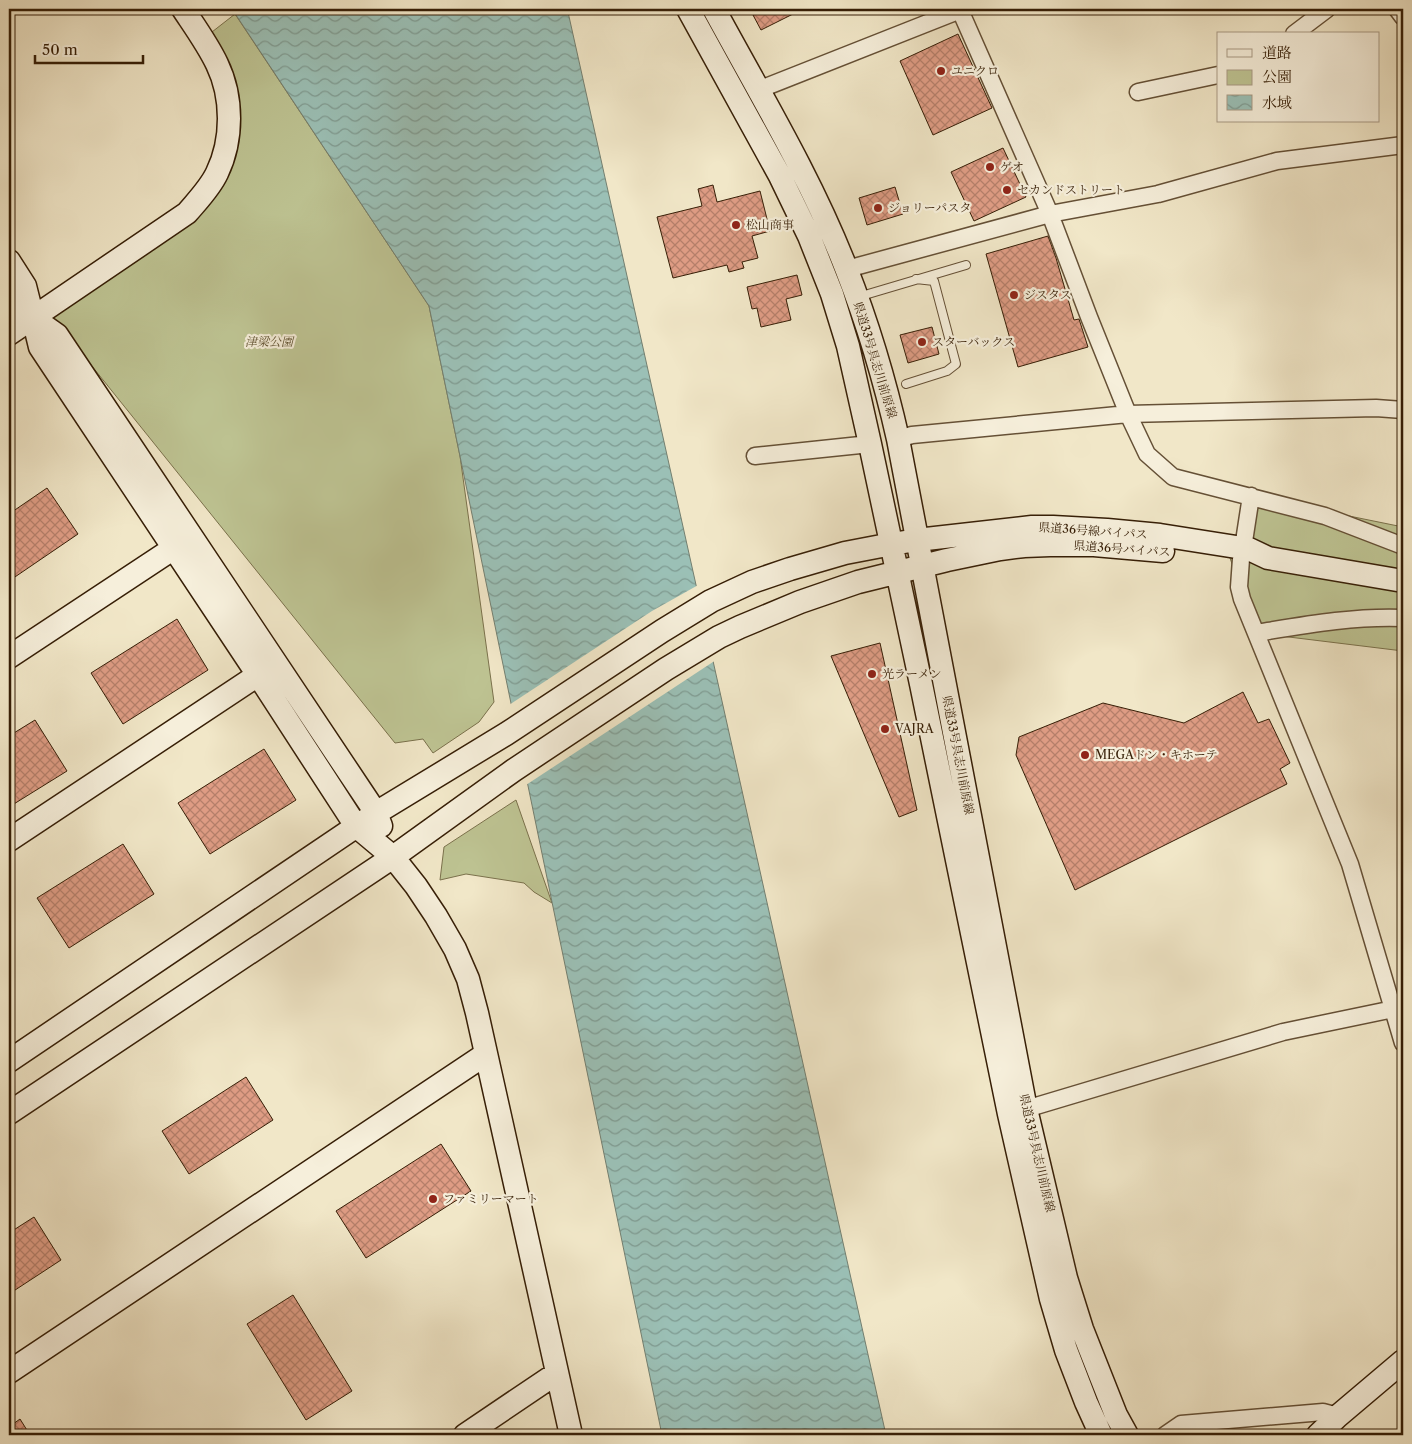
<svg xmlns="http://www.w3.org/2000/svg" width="1412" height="1444" font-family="'Libre Caslon Text','Noto Serif JP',serif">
	<defs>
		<pattern id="water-waves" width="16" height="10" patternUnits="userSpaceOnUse" patternTransform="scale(1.25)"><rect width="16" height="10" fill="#9bc0b6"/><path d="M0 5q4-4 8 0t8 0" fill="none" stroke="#7f9b92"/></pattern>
		<pattern id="building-cross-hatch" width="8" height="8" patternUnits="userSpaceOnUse" patternTransform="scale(1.25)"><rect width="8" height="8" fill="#de9c84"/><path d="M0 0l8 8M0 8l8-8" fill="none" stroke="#b57f6a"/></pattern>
	</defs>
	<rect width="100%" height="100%" fill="#f1e7c8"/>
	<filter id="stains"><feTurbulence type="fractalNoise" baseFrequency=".004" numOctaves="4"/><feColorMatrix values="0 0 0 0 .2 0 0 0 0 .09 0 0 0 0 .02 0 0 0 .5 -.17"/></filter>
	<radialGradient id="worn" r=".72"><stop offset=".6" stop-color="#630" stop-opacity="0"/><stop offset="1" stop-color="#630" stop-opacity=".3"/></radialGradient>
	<path fill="#bec493" stroke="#7a714c" d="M 235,14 L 429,306 L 460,456 L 494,702 L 479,722 L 433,753 L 423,739 L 395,743 L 46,309 L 187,213 L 227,143 L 203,39 Z
		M 1251,496 L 1403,527 L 1403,651 L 1256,633 L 1230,558 Z
		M 516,800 L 552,903 L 534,892 L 524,883 L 466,874 L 440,880 L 444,847 Z"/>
	<path fill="url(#water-waves)" stroke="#737f70" d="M 232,9 L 566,9 L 568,12 L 886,1435 L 662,1435 L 429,306 Z"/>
	<path fill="#f1e7c8" d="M 700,584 L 716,660 L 526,785 L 509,705 L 652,611 Z"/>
	<path fill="url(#building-cross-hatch)" stroke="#361e06" d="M 765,9 L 803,9 L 761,30 L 753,15 Z
		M 958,34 L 992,108 L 933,135 L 900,61 Z
		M 1003,148 L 1026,197 L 974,221 L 951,172 Z
		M 713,185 L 717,202 L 760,191 L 770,231 L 752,236 L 758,258 L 742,262 L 744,268 L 729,272 L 727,265 L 673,278 L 657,217 L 702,206 L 698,189 Z
		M 895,187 L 903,214 L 867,225 L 859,198 Z
		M 1048,236 L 1056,258 L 1074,320 L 1079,319 L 1088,347 L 1018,367 L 986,254 Z
		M 797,275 L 802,295 L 786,299 L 791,320 L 761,327 L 757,308 L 752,309 L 747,287 Z
		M 932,327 L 939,354 L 908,363 L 900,335 Z
		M 47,488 L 78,534 L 9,581 L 9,514 Z
		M 177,619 L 208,670 L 123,724 L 91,673 Z
		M 880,643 L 917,810 L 899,817 L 831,656 Z
		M 1243,692 L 1258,723 L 1269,719 L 1290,763 L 1280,769 L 1287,784 L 1075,890 L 1016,755 L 1019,737 L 1103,703 L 1184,723 Z
		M 35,720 L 67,771 L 9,807 L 9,736 Z
		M 264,749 L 296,800 L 210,854 L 178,803 Z
		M 123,844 L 154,894 L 69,948 L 37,898 Z
		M 246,1077 L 273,1120 L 189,1174 L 162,1131 Z
		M 441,1144 L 471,1191 L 366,1258 L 336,1211 Z
		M 34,1217 L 61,1260 L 9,1294 L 9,1233 Z
		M 293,1295 L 352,1391 L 306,1420 L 247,1324 Z
		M 20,1419 L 30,1435 L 9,1435 L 9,1427 Z"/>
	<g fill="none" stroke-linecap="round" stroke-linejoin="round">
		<defs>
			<path id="lane" d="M 858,297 L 966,265
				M 906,384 L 947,371 L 956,364 L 934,281 L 916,279"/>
			<path id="street" d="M 1397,9 L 1403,17
				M 960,10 L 1050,214 L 1089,317 L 1128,414 L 1147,454 L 1173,477 L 1325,516 L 1403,546
				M 1294,34 L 1327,9
				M 758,90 L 963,9
				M 1138,92 L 1218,75
				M 847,269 L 1050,214 L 1158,194 L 1277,161 L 1403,145
				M 898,439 L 912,435 L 1128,414 L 1376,408 L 1403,410
				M 755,456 L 870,444
				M 1243,548 L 1251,496
				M 1241,559 L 1239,587 L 1242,599 L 1350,864 L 1403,1043
				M 1256,633 C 1305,625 1354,616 1403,618
				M 1026,1109 L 1283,1032 L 1403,1007
				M 1165,1435 L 1181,1424 L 1323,1412 L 1338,1416"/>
			<path id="secondary" d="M 688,9 L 780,176 L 809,236 L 832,294 L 848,346 L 870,444 L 921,684 L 1009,1114 L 1051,1299 L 1066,1350 L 1086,1402 L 1101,1435
				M 714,9 C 760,94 811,178 846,268 C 868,324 885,381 898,439 L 1026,1109 L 1066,1278 L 1082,1329 L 1116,1415 L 1127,1435
				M 9,261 L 25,286 L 33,318 L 57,335 L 362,792 L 376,813 L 381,826
				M 9,300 L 33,318 L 40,347 L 258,675 L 356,826 L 393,857 L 416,886 L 436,916 L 455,949 L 468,979 L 477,1013 L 571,1435
				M 9,334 L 187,213 C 198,200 210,188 217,173 C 233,140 233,97 217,64 C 208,45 195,27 183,9
				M 9,657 L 174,548
				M 9,840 L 258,675
				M 9,1061 L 376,813 L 506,734 L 662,631 L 711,601 L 752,582 L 790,569 L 845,553 L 892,544 L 917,540 L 1032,527 L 1053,527 L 1107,530 L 1160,535 L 1249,549 L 1268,558 L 1403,581
				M 9,1113 L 393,857 L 514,770 L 666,669 L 719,637 L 740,627 L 800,602 L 858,582 L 947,560 L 1000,549 L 1024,546 L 1050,545 L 1094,545 L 1163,551
				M 9,1372 L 486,1054
				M 465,1435 L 557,1373
				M 1318,1435 L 1338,1416 L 1403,1361"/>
		</defs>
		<use href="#lane" stroke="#655036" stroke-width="10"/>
		<use href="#street" stroke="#655036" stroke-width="19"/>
		<use href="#secondary" stroke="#361e06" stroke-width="25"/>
		<use href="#lane" stroke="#f6efdb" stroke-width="8"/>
		<use href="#street" stroke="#f6efdb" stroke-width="16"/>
		<use href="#secondary" stroke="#f6efdb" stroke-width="22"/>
	</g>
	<g fill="#8f2418" stroke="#f6efdb" stroke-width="2">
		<circle cx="941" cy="71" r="5"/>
		<circle cx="990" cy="167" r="5"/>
		<circle cx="1007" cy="190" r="5"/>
		<circle cx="878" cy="208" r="5"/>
		<circle cx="736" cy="225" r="5"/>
		<circle cx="1014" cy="295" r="5"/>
		<circle cx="922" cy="342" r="5"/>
		<circle cx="872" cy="674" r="5"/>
		<circle cx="885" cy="729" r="5"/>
		<circle cx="1085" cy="755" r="5"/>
		<circle cx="433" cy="1199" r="5"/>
	</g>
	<g text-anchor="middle" stroke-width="4.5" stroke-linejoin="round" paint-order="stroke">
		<g font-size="12" fill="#361e06" stroke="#f6efdb" text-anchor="start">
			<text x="951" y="75">ユニクロ</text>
			<text x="1000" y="171">ゲオ</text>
			<text x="1017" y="194">セカンドストリート</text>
			<text x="888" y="212">ジョリーパスタ</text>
			<text x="746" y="229">松山商事</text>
			<text x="1024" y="299">ジスタス</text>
			<text x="932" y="346">スターバックス</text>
			<text x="882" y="678">光ラーメン</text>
			<text x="895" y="733">VAJRA</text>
			<text x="1095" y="759">MEGAドン・キホーテ</text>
			<text x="443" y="1203">ファミリーマート</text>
		</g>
		<g font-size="12" font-style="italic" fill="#5f5030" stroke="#f6efdb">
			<text x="269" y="346">津梁公園</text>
		</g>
		<g font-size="12" fill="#361e06" stroke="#f6efdb">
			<text transform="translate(875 360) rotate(73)" y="4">県道33号具志川前原線</text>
			<text transform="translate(1093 531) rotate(4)" y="4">県道36号線バイパス</text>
			<text transform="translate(1122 549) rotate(4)" y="4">県道36号バイパス</text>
			<text transform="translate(958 755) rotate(79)" y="4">県道33号具志川前原線</text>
			<text transform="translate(1037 1153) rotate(77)" y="4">県道33号具志川前原線</text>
		</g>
	</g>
	<rect width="1412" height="1444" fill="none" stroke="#f1e7c8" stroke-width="30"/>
	<rect x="10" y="10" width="1392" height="1424" fill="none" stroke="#361e06" stroke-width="2.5"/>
	<rect x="15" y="15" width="1382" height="1414" fill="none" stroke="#361e06"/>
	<rect x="1217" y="32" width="162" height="90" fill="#f6efdb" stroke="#a99b86"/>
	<rect x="1227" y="49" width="25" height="8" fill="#f6efdb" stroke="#a99b86"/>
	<text x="1262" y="58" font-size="15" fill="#361e06">道路</text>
	<rect x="1227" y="70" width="25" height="15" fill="#bec493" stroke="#a99b86"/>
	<text x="1262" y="82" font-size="15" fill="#361e06">公園</text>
	<rect x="1227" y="95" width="25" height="15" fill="url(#water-waves)" stroke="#a99b86"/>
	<text x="1262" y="108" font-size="15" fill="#361e06">水域</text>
	<path d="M35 55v8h108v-8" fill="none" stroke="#361e06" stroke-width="2.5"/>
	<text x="42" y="55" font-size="15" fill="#361e06" stroke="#f6efdb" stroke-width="4" paint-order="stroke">50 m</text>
	<rect width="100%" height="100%" filter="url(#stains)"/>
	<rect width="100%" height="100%" fill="url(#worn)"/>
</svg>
